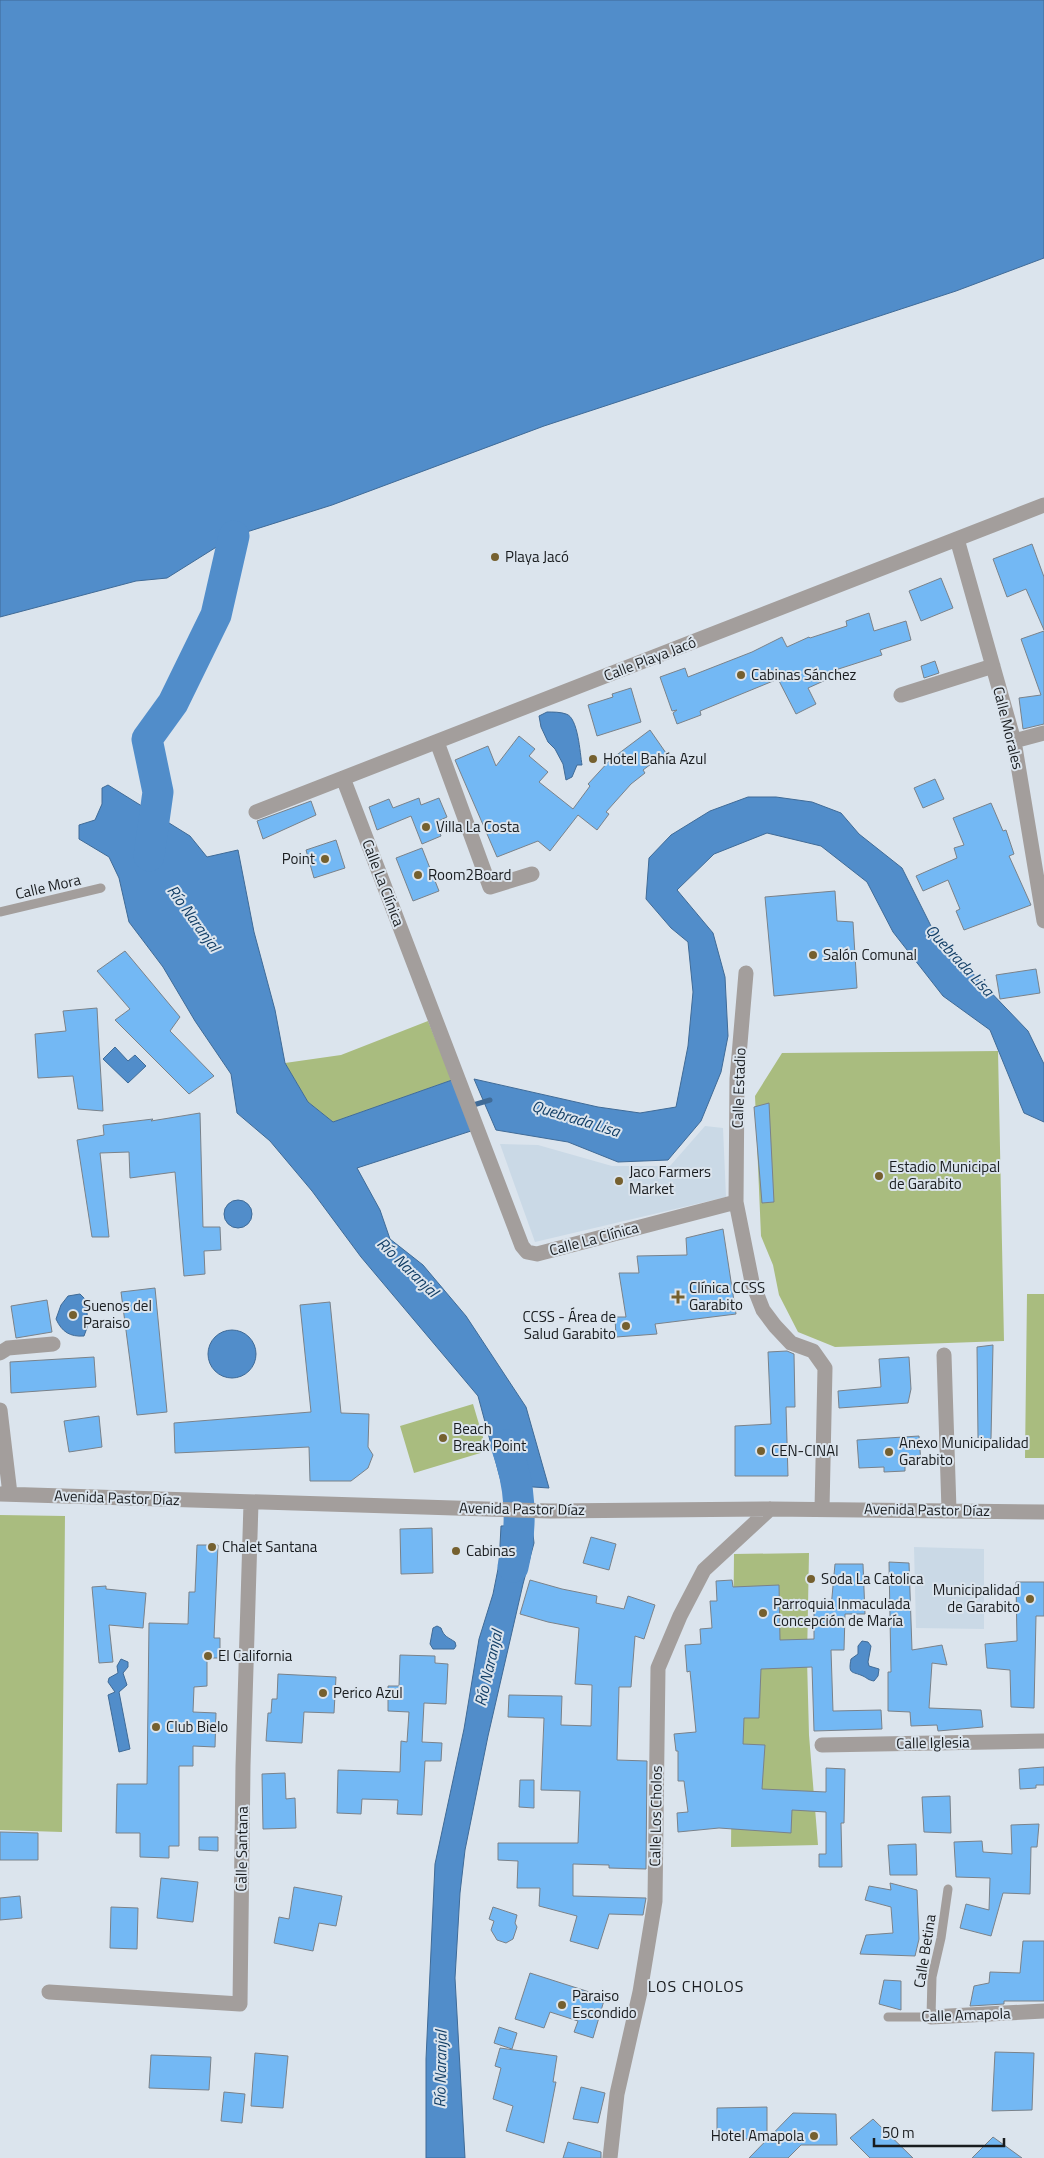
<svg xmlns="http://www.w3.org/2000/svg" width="1044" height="2158" font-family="'Titillium Web',sans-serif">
	<rect width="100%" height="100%" fill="#dbe4ed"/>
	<path fill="#cad9e6" d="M 705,1126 L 723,1128 L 726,1197 L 535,1242 L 500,1144 L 538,1145 L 612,1166 L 670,1166 Z
		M 914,1547 L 984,1549 L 984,1629 L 916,1628 Z"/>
	<path fill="#a9bc7f" d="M 428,1021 L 452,1080 L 333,1122 L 308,1102 L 285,1063 L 341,1055 Z
		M 998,1051 L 1004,1341 L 835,1347 L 798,1332 L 779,1295 L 773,1265 L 761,1236 L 755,1096 L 782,1053 Z
		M 1027,1294 L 1044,1294 L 1044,1458 L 1025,1458 Z
		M 473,1404 L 487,1451 L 414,1473 L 400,1426 Z
		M 0,1515 L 65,1516 L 62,1832 L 0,1830 Z
		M 809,1553 L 807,1659 L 809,1735 L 818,1845 L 731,1847 L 734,1554 Z"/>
	<path fill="#518dca" stroke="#406b97" d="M 0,0 L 1044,0 L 1044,258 L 956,291 L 544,426 L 332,505 L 234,536 L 167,578 L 136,581 L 0,617 Z
		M 547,712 C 553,712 561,712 566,714 C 578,717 580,753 582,765 L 577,765 L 572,777 L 566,780 L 563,764 L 555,749 L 548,742 L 541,727 L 539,716 Z
		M 108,785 L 190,836 L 207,857 L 238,850 L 254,932 L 275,1010 L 285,1063 L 308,1102 L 333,1122 L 452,1080 L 471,1131 L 357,1168 L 380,1210 L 390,1239 L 423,1265 L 466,1316 L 526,1407 L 549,1488 L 502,1485 L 478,1396 L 361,1257 L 312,1191 L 270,1141 L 237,1113 L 231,1074 L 195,1021 L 163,967 L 129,922 L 119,878 L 109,857 L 79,839 L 79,825 L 95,820 L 102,804 L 102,788 Z
		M 748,797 L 776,797 L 812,802 L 841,813 L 859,834 L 902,868 L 935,934 L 1028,1031 L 1044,1064 L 1044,1122 L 1024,1113 L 990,1030 L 943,996 L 893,932 L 867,882 L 821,846 L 767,833 L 714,854 L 677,890 L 713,933 L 725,977 L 728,1036 L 721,1072 L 701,1121 L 668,1160 L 618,1162 L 568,1142 L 496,1130 L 474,1079 L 598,1107 L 640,1113 L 676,1107 L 688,1046 L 693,992 L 688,942 L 671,928 L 646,899 L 649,858 L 671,835 L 710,811 Z
		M 115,1047 L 128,1061 L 135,1055 L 146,1066 L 128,1083 L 103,1059 Z
		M224 1214a14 14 0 1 1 28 0a14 14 0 1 1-28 0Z
		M 80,1294 L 86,1300 L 88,1325 L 84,1336 C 70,1337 62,1332 56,1319 L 61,1305 L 68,1296 Z
		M208 1354a24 24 0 1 1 48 0a24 24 0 1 1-48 0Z
		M 532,1525 L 534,1543 L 523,1584 L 488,1736 L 465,1850 L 460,1893 L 455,1978 L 465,2158 L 426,2158 L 426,2059 L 435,1864 L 464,1729 L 479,1639 L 493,1594 L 499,1564 L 501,1526 Z
		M 437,1626 L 441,1628 C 444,1637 448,1637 455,1642 L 456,1646 L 454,1649 L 433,1649 L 430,1644 L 433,1628 Z
		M 862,1641 L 868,1642 L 871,1646 L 868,1662 L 869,1666 L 879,1669 L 878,1676 L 874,1681 C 868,1680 867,1678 863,1676 C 852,1671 848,1675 851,1659 L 858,1654 L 858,1646 Z
		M 121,1659 L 128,1662 L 128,1667 L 123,1673 L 127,1685 L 119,1692 L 130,1749 L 119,1752 L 108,1695 L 115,1692 L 108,1682 L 109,1678 L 118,1673 L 117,1666 Z"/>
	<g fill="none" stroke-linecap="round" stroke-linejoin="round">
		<path stroke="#406b97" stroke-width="5" d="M 470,1106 L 490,1100"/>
		<path stroke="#518dca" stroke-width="31" d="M 149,856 L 158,792 L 147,739 L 173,703 L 216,615 L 234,536
			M 506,1445 C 521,1486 523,1524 513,1567"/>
	</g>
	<path fill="#73b8f4" stroke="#7a828a" d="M 1032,544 L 1044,577 L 1044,630 L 1026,589 L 1007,597 L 993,559 Z
		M 941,578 L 953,608 L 921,621 L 909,591 Z
		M 869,613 L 874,631 L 906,621 L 911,640 L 880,650 L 882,655 L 826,673 L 828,679 L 808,688 L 816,704 L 796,714 L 778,679 L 700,711 L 701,715 L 677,724 L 673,713 L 677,710 L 672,711 L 660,677 L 685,668 L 688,677 L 752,652 L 782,637 L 787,647 L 809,637 L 810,638 L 847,626 L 846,621 Z
		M 1044,631 L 1044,724 L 1023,729 L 1019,698 L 1041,695 L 1021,639 Z
		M 935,661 L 939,673 L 924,678 L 921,666 Z
		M 631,688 L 641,722 L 597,736 L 588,705 L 613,697 L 612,694 Z
		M 650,730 L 666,753 L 643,770 L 645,773 L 631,784 L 606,812 L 609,814 L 597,830 L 578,815 L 550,851 L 538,841 L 497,857 L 455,760 L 488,746 L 496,766 L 519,736 L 535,749 L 529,756 L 548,772 L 539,782 L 573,809 L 590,786 L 588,784 L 610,760 Z
		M 935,779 L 944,799 L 923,808 L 914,788 Z
		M 419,798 L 421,805 L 439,798 L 447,817 L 436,822 L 441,836 L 422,844 L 411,816 L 377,830 L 369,807 L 389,799 L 393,808 Z
		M 311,801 L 316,815 L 263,839 L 257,821 Z
		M 991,803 L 1003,831 L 1006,830 L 1014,854 L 1009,856 L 1031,905 L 964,930 L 956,911 L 960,909 L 948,880 L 923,891 L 916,876 L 957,858 L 954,848 L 964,845 L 953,818 Z
		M 336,840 L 345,868 L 314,878 L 306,850 Z
		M 422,848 L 439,891 L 413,901 L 396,858 Z
		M 835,891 L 837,921 L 853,922 L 857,988 L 774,996 L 765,897 Z
		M 125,951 L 180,1017 L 170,1031 L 214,1076 L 189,1094 L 115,1020 L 130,1009 L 97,971 Z
		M 1036,969 L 1040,993 L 1000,999 L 996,975 Z
		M 97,1008 L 99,1046 L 103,1111 L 78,1109 L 73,1076 L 38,1078 L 35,1034 L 66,1031 L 63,1011 Z
		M 769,1103 L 774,1202 L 762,1203 L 754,1107 Z
		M 200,1113 L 203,1227 L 220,1227 L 221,1250 L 204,1251 L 205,1274 L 184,1276 L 175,1172 L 130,1178 L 129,1152 L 100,1153 L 109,1237 L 92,1237 L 77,1140 L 104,1135 L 103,1125 L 153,1119 L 151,1121 Z
		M 723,1229 L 736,1314 L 655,1324 L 657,1334 L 616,1337 L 615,1317 L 626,1317 L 619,1273 L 639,1273 L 637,1256 L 687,1255 L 686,1238 Z
		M 155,1288 L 167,1412 L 137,1415 L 121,1292 Z
		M 47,1300 L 52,1332 L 16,1338 L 11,1306 Z
		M 330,1302 L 341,1413 L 369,1414 L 368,1447 L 373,1455 L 368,1468 L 351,1481 L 310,1481 L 309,1447 L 175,1453 L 174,1423 L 311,1412 L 300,1305 Z
		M 993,1345 L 991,1439 L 978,1438 L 977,1347 Z
		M 787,1351 L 794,1354 L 795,1407 L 786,1407 L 788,1476 L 735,1476 L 735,1426 L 771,1424 L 768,1352 Z
		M 94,1357 L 96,1387 L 11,1393 L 10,1362 Z
		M 909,1357 L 911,1389 L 908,1403 L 839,1408 L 838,1391 L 881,1387 L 879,1359 Z
		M 99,1416 L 102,1447 L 69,1452 L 64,1421 Z
		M 919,1436 L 921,1464 L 905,1465 L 905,1471 L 884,1472 L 884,1467 L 859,1468 L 857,1440 Z
		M 432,1528 L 433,1573 L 401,1574 L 400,1529 Z
		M 591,1537 L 616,1544 L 609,1570 L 583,1563 Z
		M 197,1545 L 218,1545 L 214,1638 L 220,1638 L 220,1658 L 207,1658 L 207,1686 L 194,1687 L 193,1712 L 216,1713 L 215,1747 L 193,1746 L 193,1766 L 179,1766 L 179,1846 L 169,1846 L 169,1858 L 140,1857 L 140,1833 L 116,1833 L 117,1784 L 147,1784 L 149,1623 L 188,1624 L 189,1592 L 195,1592 Z
		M 889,1562 L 909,1563 L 912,1650 L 942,1645 L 947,1665 L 932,1663 L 929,1708 L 981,1710 L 983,1727 L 938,1731 L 937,1725 L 911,1726 L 910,1712 L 888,1711 L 888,1672 L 891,1672 Z
		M 835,1564 L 863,1564 L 865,1614 L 845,1614 L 844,1650 L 831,1650 L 833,1711 L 881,1710 L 882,1729 L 814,1731 L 812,1667 L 761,1669 L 759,1718 L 744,1718 L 743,1744 L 765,1745 L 762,1789 L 826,1792 L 826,1768 L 845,1769 L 844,1823 L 841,1823 L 842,1867 L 819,1867 L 819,1854 L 826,1854 L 826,1812 L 792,1810 L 791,1833 L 719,1828 L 678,1832 L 677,1813 L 688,1812 L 684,1781 L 678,1781 L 678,1751 L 676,1751 L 674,1734 L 696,1732 L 690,1671 L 687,1672 L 685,1645 L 701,1644 L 700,1629 L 712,1628 L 710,1601 L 717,1601 L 716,1581 L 732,1580 L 733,1587 L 779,1585 L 780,1640 L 814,1639 L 814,1608 L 831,1608 Z
		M 530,1580 L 562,1589 L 597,1596 L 596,1603 L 624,1609 L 628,1596 L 655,1605 L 644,1639 L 635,1636 L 631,1687 L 619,1687 L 617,1760 L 647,1761 L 646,1869 L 609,1868 L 609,1865 L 573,1864 L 573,1896 L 646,1898 L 643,1915 L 609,1914 L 598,1949 L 570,1941 L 577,1916 L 539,1906 L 540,1888 L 517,1888 L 518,1861 L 498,1860 L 498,1843 L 578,1843 L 580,1791 L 541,1790 L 544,1718 L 508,1717 L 509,1695 L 562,1696 L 561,1725 L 591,1726 L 592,1685 L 575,1684 L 579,1628 L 548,1622 L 520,1614 Z
		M 1016,1582 L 1044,1582 L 1044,1616 L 1036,1616 L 1034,1708 L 1011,1707 L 1010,1670 L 987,1668 L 985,1644 L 1017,1641 Z
		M 106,1586 L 106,1589 L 146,1593 L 143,1628 L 109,1625 L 113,1662 L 99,1663 L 92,1587 Z
		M 400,1655 L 435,1656 L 435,1663 L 448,1664 L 446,1704 L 424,1703 L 422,1742 L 442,1743 L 441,1761 L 425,1761 L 422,1815 L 397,1814 L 398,1800 L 362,1799 L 361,1814 L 337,1813 L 338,1770 L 400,1772 L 401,1741 L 407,1742 L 409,1712 L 388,1711 L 388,1686 L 399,1686 Z
		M 278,1674 L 336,1677 L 334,1713 L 304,1712 L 302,1743 L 266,1741 L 268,1713 L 271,1713 L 272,1699 L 277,1699 Z
		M 1044,1767 L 1044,1785 L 1036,1785 L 1036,1788 L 1020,1789 L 1019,1769 Z
		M 285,1773 L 286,1799 L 295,1798 L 296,1828 L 263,1829 L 262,1774 Z
		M 520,1780 L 534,1780 L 534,1808 L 519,1807 Z
		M 950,1796 L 951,1833 L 924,1832 L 922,1797 Z
		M 1039,1824 L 1037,1847 L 1031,1847 L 1030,1894 L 1003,1893 L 991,1936 L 960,1928 L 966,1904 L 989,1910 L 990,1878 L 956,1877 L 954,1842 L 982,1841 L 983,1852 L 1012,1854 L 1011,1825 Z
		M 0,1832 L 38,1833 L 38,1860 L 0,1860 Z
		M 199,1837 L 218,1837 L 218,1851 L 199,1850 Z
		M 916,1844 L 917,1875 L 890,1875 L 888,1845 Z
		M 161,1878 L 198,1882 L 193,1922 L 157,1918 Z
		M 890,1883 L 917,1890 L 919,1939 L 915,1956 L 860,1954 L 866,1935 L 893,1933 L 891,1907 L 865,1900 L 869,1886 L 891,1890 Z
		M 294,1887 L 342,1896 L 336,1926 L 319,1923 L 313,1951 L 274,1943 L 279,1917 L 289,1919 Z
		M 20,1896 L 22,1918 L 0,1920 L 0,1898 Z
		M 111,1907 L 138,1908 L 137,1949 L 110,1948 Z
		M 493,1907 L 517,1915 L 515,1923 L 517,1927 L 513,1939 L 506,1943 L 497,1940 L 491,1930 L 494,1921 L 489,1919 Z
		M 1023,1941 L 1044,1941 L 1044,2001 L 1004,2001 L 1004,2004 L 970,2006 L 974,1986 L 989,1983 L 990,1972 L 1020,1973 Z
		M 530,1973 L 605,1997 L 593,2038 L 574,2032 L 578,2021 L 550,2012 L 544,2028 L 515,2019 Z
		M 884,1980 L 901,1981 L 901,2010 L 879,2004 Z
		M 499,2027 L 517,2033 L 512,2049 L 494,2043 Z
		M 500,2048 L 557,2056 L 553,2082 L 556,2082 L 544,2143 L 506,2131 L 513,2106 L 493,2099 L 501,2068 L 495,2066 Z
		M 995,2052 L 1034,2053 L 1032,2110 L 992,2111 Z
		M 255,2053 L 288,2056 L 283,2108 L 251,2106 Z
		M 151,2055 L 211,2057 L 209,2090 L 149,2088 Z
		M 581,2087 L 605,2093 L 598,2123 L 573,2119 Z
		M 224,2092 L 245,2094 L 242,2123 L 221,2121 Z
		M 767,2107 L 767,2139 L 717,2139 L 717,2108 Z
		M 793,2113 L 836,2114 L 837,2145 L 801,2145 L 788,2158 L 749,2158 Z
		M 873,2119 L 913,2158 L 870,2158 L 850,2138 Z
		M 993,2137 L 1022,2158 L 972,2158 Z
		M 568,2142 L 601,2152 L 601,2158 L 563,2158 Z"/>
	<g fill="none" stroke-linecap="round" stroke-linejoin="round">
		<path stroke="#a39e9c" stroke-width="9" d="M 0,912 L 101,888
			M 888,2017 L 931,2017 L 932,1977 L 941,1938 L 948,1889"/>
		<path stroke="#a39e9c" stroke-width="15" d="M 957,539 L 1014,741 L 1044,921
			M 901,695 L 993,666
			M 1014,741 L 1044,733
			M 437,742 L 490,887 L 532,874
			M 343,778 L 522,1246 L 527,1252 L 537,1254 L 736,1202 L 752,1282 L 763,1310 L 775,1326 L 791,1343 L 813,1351 L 825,1368 L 822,1509
			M 256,812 L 1044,505
			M 736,1202 L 737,1079 L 746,973
			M 0,1353 L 8,1348 L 53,1344
			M 944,1355 L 949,1510
			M 0,1410 L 10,1494
			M 0,1494 L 550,1511 L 770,1509 L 1044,1512
			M 822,1745 L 1044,1741
			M 49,1992 L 240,2004 L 243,1766 L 251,1503
			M 931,2017 L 1044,2011
			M 610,2158 L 617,2094 L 640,1992 L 655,1901 L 658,1668 L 680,1616 L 704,1570 L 770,1509"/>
	</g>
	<g fill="#75602f" stroke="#dbe4ed" stroke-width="2">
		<circle cx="495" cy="557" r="5"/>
		<circle cx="741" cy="675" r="5"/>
		<circle cx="593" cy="759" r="5"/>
		<circle cx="426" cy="827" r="5"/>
		<circle cx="325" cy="859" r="5"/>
		<circle cx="418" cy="875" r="5"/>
		<circle cx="813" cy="955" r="5"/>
		<circle cx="879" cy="1176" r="5"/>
		<circle cx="619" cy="1181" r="5"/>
		<path d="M675.5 1289.5h5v5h5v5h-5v5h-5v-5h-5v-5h5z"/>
		<circle cx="73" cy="1315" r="5"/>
		<circle cx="626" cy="1326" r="5"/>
		<circle cx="443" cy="1438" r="5"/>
		<circle cx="761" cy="1451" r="5"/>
		<circle cx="889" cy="1452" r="5"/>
		<circle cx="212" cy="1547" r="5"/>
		<circle cx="456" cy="1551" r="5"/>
		<circle cx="811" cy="1579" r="5"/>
		<circle cx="1030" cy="1599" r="5"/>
		<circle cx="763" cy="1613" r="5"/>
		<circle cx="208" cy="1656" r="5"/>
		<circle cx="323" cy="1693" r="5"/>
		<circle cx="156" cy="1727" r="5"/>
		<circle cx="562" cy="2005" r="5"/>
		<circle cx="814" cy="2136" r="5"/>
	</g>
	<g text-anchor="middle" stroke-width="4" stroke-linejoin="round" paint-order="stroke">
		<g font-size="15" fill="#191c1f" stroke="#dbe4ed" text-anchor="start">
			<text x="505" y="562">Playa Jacó</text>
			<text x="751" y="680">Cabinas Sánchez</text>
			<text x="603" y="764">Hotel Bahía Azul</text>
			<text x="436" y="832">Villa La Costa</text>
			<text x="315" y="864" text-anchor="end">Point</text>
			<text x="428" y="880">Room2Board</text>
			<text x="823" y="960">Salón Comunal</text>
			<text x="889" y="1172">Estadio Municipal<tspan x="889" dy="17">de Garabito</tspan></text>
			<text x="629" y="1177">Jaco Farmers<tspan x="629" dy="17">Market</tspan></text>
			<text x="689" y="1293">Clínica CCSS<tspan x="689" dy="17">Garabito</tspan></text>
			<text x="83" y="1311">Suenos del<tspan x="83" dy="17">Paraiso</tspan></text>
			<text x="616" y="1322" text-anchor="end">CCSS - Área de<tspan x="616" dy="17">Salud Garabito</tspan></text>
			<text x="453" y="1434">Beach<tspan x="453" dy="17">Break Point</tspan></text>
			<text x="899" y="1448">Anexo Municipalidad<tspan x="899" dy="17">Garabito</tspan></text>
			<text x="771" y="1456">CEN-CINAI</text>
			<text x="222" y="1552">Chalet Santana</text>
			<text x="466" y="1556">Cabinas</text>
			<text x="821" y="1584">Soda La Catolica</text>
			<text x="1020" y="1595" text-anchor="end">Municipalidad<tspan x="1020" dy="17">de Garabito</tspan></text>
			<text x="773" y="1609">Parroquia Inmaculada<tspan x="773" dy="17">Concepción de María</tspan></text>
			<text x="218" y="1661">El California</text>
			<text x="333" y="1698">Perico Azul</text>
			<text x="166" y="1732">Club Bielo</text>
			<text x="572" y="2001">Paraiso<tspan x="572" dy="17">Escondido</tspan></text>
			<text x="804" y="2141" text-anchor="end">Hotel Amapola</text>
		</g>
		<g font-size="15" fill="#191c1f" stroke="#dbe4ed">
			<text transform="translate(650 659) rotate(-21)" y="5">Calle Playa Jacó</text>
			<text transform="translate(1008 728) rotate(76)" y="5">Calle Morales</text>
			<text transform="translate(383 883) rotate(69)" y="5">Calle La Clínica</text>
			<text transform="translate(48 887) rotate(-13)" y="5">Calle Mora</text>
			<text transform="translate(739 1088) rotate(-88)" y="5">Calle Estadio</text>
			<text transform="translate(594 1239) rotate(-15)" y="5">Calle La Clínica</text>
			<text transform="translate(117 1498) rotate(2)" y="5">Avenida Pastor Díaz</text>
			<text transform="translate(522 1509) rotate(1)" y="5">Avenida Pastor Díaz</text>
			<text transform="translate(927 1510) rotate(1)" y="5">Avenida Pastor Díaz</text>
			<text transform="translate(933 1743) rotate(-1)" y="5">Calle Iglesia</text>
			<text transform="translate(656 1816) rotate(-89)" y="5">Calle Los Cholos</text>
			<text transform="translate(242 1849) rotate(-89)" y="5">Calle Santana</text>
			<text transform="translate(925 1951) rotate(-81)" y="5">Calle Betina</text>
			<text transform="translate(966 2015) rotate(-2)" y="5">Calle Amapola</text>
		</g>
		<g font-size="16" font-style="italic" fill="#133f67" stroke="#dbe4ed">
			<text transform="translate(194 918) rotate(54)" y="6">Río Naranjal</text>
			<text transform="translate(960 960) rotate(47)" y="6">Quebrada Lisa</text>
			<text transform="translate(576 1118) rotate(17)" y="6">Quebrada Lisa</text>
			<text transform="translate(408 1267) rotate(44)" y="6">Río Naranjal</text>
			<text transform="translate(488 1668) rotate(-77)" y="6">Río Naranjal</text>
			<text transform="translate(440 2069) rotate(-89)" y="6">Río Naranjal</text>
		</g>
		<g font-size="16" letter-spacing="1" fill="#191c1f" stroke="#dbe4ed">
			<text x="696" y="1992">LOS CHOLOS</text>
		</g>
	</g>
	<path d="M874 2138v8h130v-8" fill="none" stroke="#191c1f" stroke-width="2.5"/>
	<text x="882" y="2138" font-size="15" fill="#191c1f" stroke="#dbe4ed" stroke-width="4" paint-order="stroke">50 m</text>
</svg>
